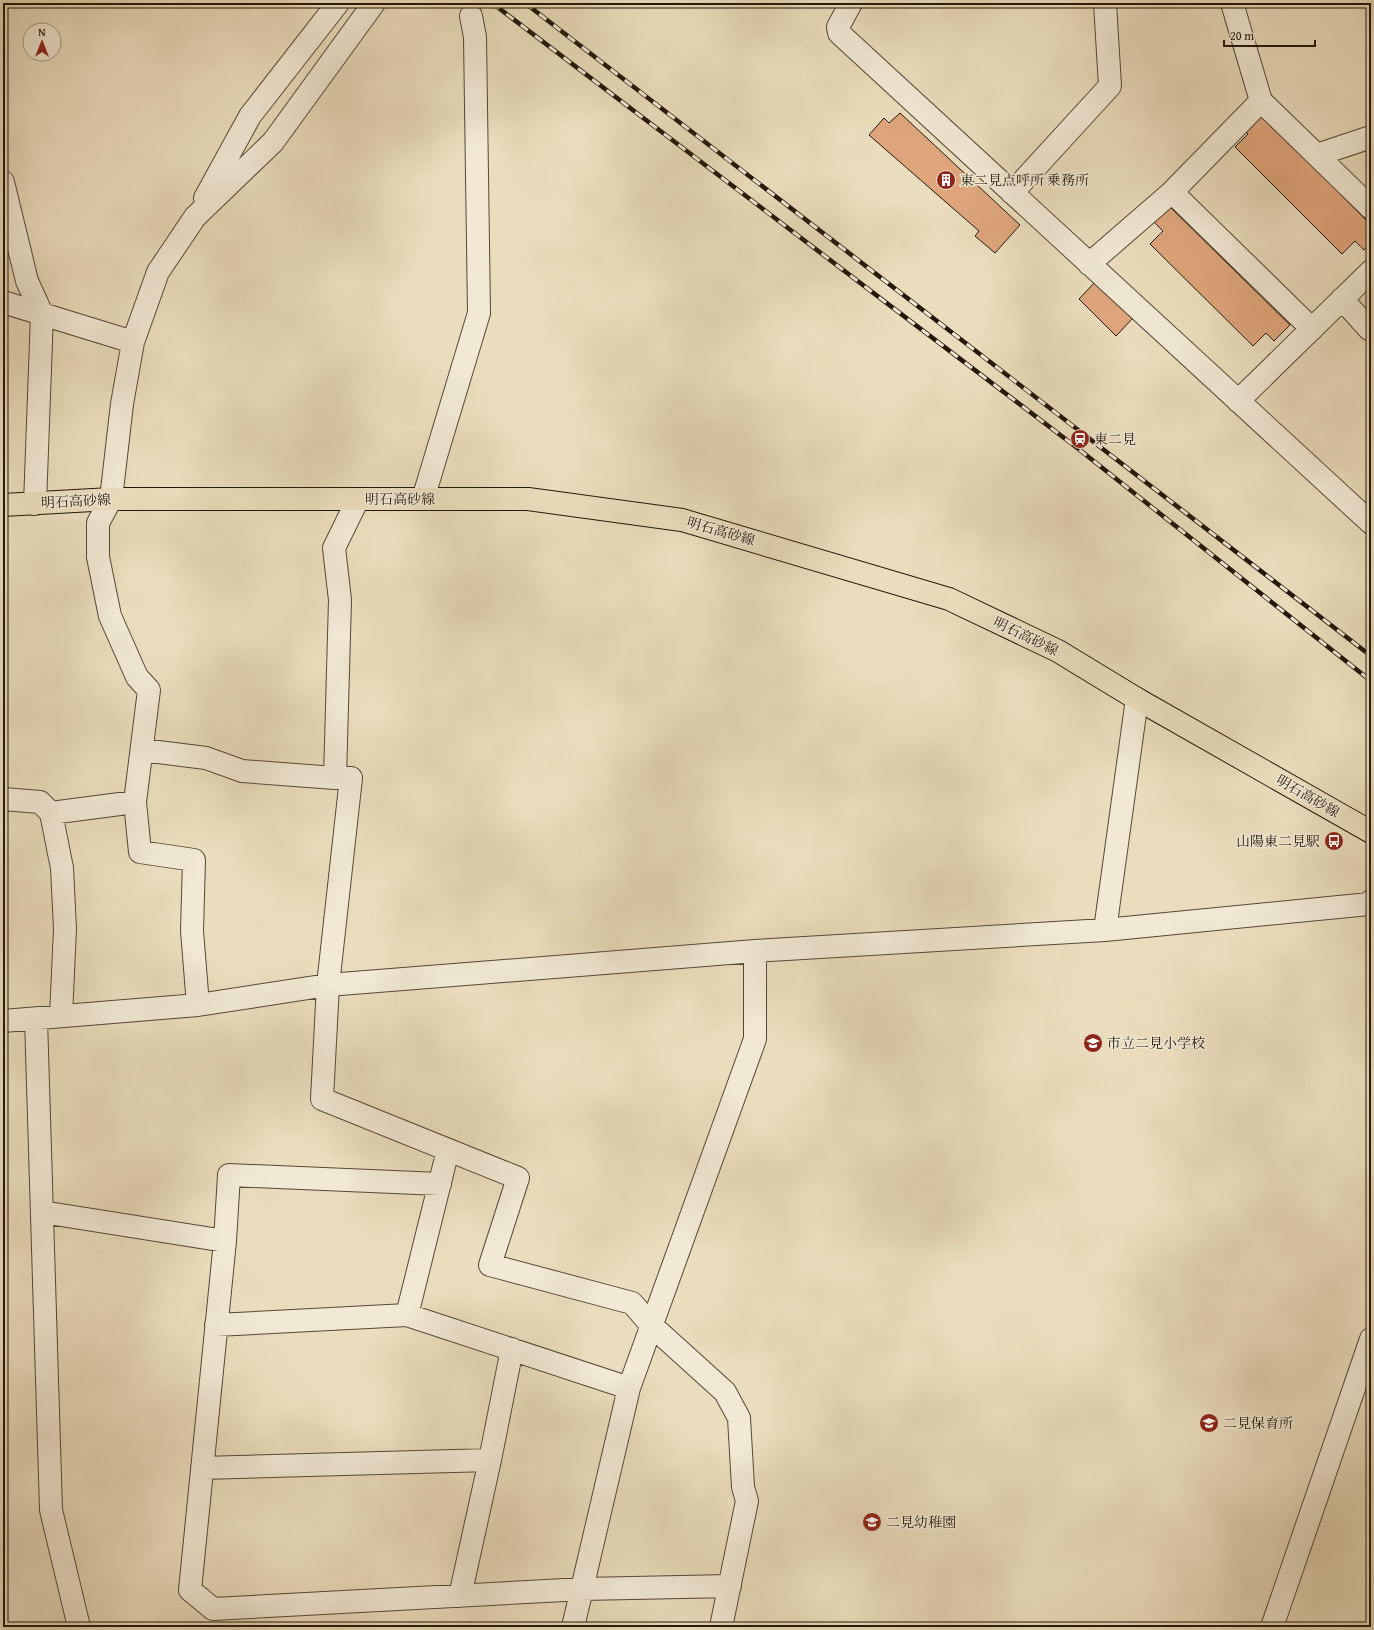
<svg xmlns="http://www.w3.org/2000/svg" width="1374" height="1630" font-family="'Gentium Book Plus','Noto Serif JP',serif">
	<rect width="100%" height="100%" fill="#eaddbd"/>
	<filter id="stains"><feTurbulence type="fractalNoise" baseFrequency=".005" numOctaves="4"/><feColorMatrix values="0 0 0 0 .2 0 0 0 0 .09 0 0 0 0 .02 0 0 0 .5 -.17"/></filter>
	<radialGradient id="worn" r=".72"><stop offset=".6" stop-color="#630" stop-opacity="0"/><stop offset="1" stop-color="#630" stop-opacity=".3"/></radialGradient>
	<path fill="#dfa67d" stroke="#231709" d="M 900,113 L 1020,225 L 995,253 L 975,236 L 979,231 L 869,135 L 884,118 L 889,123 Z
		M 1259,113 L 1371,225 L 1371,244 L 1364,250 L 1355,241 L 1342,254 L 1235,147 L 1248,134 L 1242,129 Z
		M 1167,204 L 1290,325 L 1274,341 L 1266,333 L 1253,346 L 1150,244 L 1163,231 L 1152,220 Z
		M 1096,281 L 1133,318 L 1116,336 L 1079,299 Z"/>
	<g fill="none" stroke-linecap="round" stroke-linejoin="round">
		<defs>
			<path id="minor" d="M 851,3 L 838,27 L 839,33 L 1371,523
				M 1261,101 L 1371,208
				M 1317,155 L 1371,137
				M 3,182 L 27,281 L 42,314 L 35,504
				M 1172,192 L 1312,329
				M 1012,193 L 1110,86 L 1105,3
				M 205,198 L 250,116 L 338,3
				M 1089,264 L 1172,192 L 1261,101 L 1232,3
				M 1342,299 L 1369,329 L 1371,329
				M 3,302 L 133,342
				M 1238,401 L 1371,271
				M 358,499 L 334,548 L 340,600 L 335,778 L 351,778 L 328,985 L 322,1099 L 518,1178 L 490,1265 L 632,1303 L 651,1325 L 725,1392 L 739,1418 L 743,1487 L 747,1501 L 721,1627
				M 423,499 L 479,313 L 475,37 L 471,16
				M 142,750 L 206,758 L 242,771 L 335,778
				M 3,799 L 40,802 L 51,813 L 62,868 L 65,929 L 61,1016
				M 135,802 L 149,690 L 137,677 L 110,616 L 98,557 L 98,523 L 111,499 L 122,404 L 133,342 L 158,272 L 195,217 L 273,142 L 374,3
				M 51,813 L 135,802 L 140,852 L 194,860 L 192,931 L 198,1005
				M 1105,930 L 1137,699
				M 36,1019 L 51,1510 L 79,1627
				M 3,1021 L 198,1005 L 328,985 L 755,951 L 1105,930 L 1369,904 L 1371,901
				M 440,1184 L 229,1175 L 225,1241 L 190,1590 L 213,1609 L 583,1589 L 730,1586
				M 42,1212 L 225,1241
				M 407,1315 L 448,1150
				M 216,1325 L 407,1315 L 629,1388
				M 202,1468 L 490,1460
				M 460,1596 L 490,1460 L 512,1349
				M 573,1627 L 629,1388 L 755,1039 L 755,951
				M 1272,1627 L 1371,1339"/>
			<path id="major" d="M 3,505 L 111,499 L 528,499 L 682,520 L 949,599 L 1058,651 L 1137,699 L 1371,832"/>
		</defs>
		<use href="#minor" stroke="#554836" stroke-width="24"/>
		<use href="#major" stroke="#231709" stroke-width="24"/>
		<use href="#minor" stroke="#f1e9d4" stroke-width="22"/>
		<use href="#major" stroke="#eaddbd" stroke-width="22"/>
		<defs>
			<path id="rail" d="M 492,3 L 1076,447 L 1371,681
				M 525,3 L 1371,656"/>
		</defs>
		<use href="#rail" stroke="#231709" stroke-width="4.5"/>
		<use href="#rail" stroke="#f1e9d4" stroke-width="3" stroke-dasharray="9" stroke-linecap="butt"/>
	</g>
	<defs>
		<symbol id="building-disc" viewBox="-11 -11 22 22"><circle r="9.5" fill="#8f2418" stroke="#f1e9d4"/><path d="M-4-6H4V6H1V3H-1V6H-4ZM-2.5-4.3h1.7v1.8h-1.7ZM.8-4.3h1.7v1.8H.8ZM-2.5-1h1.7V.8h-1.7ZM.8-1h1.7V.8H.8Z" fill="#fff"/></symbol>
		<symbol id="station-disc" viewBox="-11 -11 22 22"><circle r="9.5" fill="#8f2418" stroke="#f1e9d4"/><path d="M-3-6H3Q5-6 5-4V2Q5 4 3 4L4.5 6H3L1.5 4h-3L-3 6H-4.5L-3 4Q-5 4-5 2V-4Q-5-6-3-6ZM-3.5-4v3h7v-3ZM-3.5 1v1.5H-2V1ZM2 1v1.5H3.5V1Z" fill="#fff"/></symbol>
		<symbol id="bus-disc" viewBox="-11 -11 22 22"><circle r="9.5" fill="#8f2418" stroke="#f1e9d4"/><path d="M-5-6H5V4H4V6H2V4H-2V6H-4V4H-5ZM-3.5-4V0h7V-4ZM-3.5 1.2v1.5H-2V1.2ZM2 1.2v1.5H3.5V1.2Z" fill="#fff"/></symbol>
		<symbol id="school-disc" viewBox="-11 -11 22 22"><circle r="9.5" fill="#8f2418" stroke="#f1e9d4"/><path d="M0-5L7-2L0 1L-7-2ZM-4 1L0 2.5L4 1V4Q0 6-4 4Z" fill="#fff"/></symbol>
	</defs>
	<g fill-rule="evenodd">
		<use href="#building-disc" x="935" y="169" width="22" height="22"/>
		<use href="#station-disc" x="1069" y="428" width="22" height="22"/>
		<use href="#bus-disc" x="1323" y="830" width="22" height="22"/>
		<use href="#school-disc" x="1082" y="1032" width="22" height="22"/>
		<use href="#school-disc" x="1198" y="1412" width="22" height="22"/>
		<use href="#school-disc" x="861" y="1511" width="22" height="22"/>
	</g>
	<g text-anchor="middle" stroke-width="3" stroke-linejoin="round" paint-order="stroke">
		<g font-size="14" fill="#231709" stroke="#f1e9d4" text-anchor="start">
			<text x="960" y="185">東二見点呼所 乗務所</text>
			<text x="1094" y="444">東二見</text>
			<text x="1320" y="846" text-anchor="end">山陽東二見駅</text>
			<text x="1107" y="1048">市立二見小学校</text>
			<text x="1223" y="1428">二見保育所</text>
			<text x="886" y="1527">二見幼稚園</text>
		</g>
		<g font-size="14" fill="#231709" stroke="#f1e9d4">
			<text x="400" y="504">明石高砂線</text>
			<text transform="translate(76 501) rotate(-3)" y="5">明石高砂線</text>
			<text transform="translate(721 531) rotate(16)" y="5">明石高砂線</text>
			<text transform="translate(1026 636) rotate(26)" y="5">明石高砂線</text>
			<text transform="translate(1308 796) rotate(30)" y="5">明石高砂線</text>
		</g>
	</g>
	<rect width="1374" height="1630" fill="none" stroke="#eaddbd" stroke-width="16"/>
	<rect x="4" y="4" width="1366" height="1622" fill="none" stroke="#231709" stroke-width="2"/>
	<rect x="8" y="8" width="1358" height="1614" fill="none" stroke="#231709"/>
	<g transform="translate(42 42)"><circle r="19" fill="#f1e9d4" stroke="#9f9583"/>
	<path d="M0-3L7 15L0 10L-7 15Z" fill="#8f2418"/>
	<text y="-6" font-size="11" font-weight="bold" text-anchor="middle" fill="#231709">N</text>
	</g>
	<path d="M1224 40v6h91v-6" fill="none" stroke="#231709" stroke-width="2"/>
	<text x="1230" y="40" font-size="12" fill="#231709" stroke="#f1e9d4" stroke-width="3" paint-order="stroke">20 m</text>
	<rect width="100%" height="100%" filter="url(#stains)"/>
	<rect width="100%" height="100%" fill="url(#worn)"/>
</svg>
